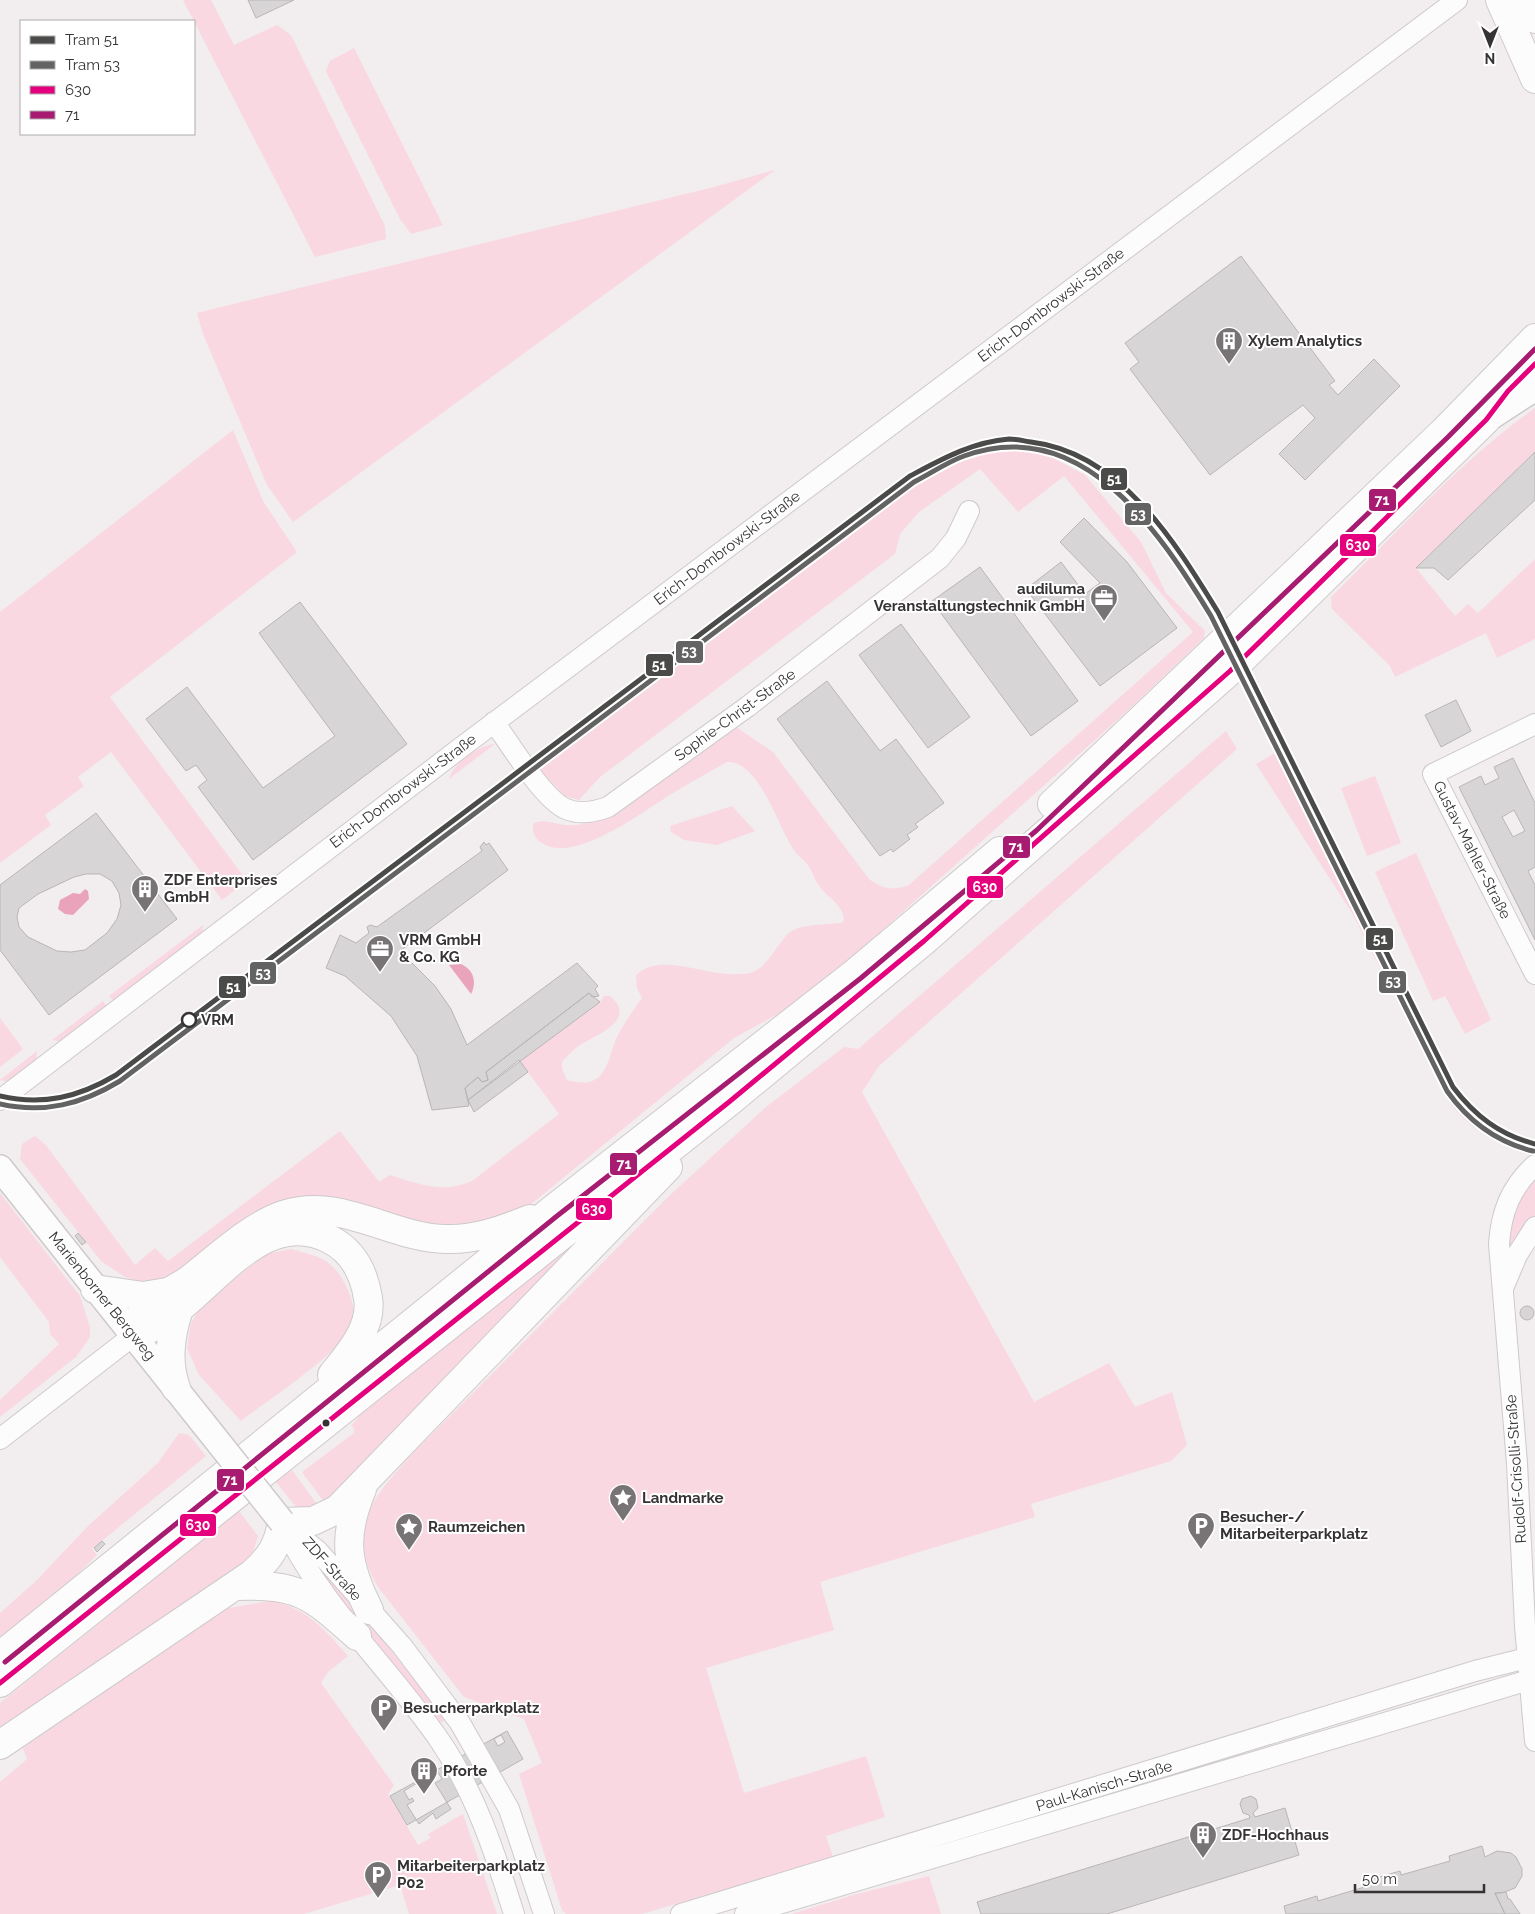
<svg xmlns="http://www.w3.org/2000/svg" width="1535" height="1914" font-family="Raleway,sans-serif">
	<rect width="100%" height="100%" fill="#f2edef"/>
	<path fill="#f9d8e2" d="M 183,0 L 211,0 L 234,45 L 277,25 L 291,35 L 385,226 L 386,239 L 315,257 Z
		M 354,48 L 443,225 L 411,234 L 400,219 L 326,71 L 330,61 Z
		M 775,170 L 293,522 L 267,485 L 203,334 L 197,313 L 714,187 Z
		M 1535,408 L 1535,452 L 1416,568 L 1455,616 L 1468,604 L 1478,613 L 1535,559 L 1535,639 L 1497,658 L 1486,633 L 1395,677 L 1390,666 L 1332,609 L 1331,597 C 1397,533 1460,461 1535,408 Z
		M 233,430 L 263,501 L 297,552 L 110,697 L 247,881 L 222,900 L 111,752 L 78,777 L 84,786 L 45,815 L 51,825 L 0,863 L 0,612 Z
		M 1011,449 L 1046,454 L 1085,475 L 1141,542 L 1166,593 L 1205,631 L 1204,638 L 1124,714 L 840,968 L 785,1010 L 734,1038 L 524,1210 L 468,1232 L 359,1210 L 190,1274 L 142,1288 L 143,1282 L 125,1277 L 101,1261 L 20,1159 L 22,1144 L 35,1136 L 45,1144 L 135,1265 L 155,1248 L 168,1261 L 340,1131 L 379,1182 L 390,1175 C 418,1184 444,1194 472,1181 L 559,1114 L 519,1060 L 600,1002 L 604,996 L 610,996 C 639,1020 594,1036 580,1045 C 573,1049 568,1056 562,1062 L 562,1069 L 567,1080 C 578,1083 591,1085 600,1076 C 608,1068 612,1048 617,1037 C 624,1023 633,1011 642,998 L 637,988 L 636,975 C 662,951 706,977 738,974 C 743,974 750,974 753,972 C 769,965 777,944 789,933 C 801,923 827,925 841,923 L 844,921 C 844,904 825,896 818,884 C 814,879 813,872 809,867 C 805,860 798,856 794,850 C 778,827 759,760 727,762 C 709,772 691,782 673,793 C 645,810 574,865 542,843 C 535,839 532,832 533,824 C 543,818 553,824 565,825 C 578,826 592,823 605,818 L 736,727 L 773,752 L 869,879 C 882,889 893,891 909,885 L 1193,632 L 1064,476 L 1018,512 L 980,469 L 919,512 L 900,534 L 895,554 L 600,777 L 579,800 L 565,796 L 534,764 L 885,500 L 949,461 L 989,451 Z
		M 1226,731 L 1237,749 L 879,1066 L 862,1092 L 1034,1402 L 1109,1363 L 1135,1407 L 1172,1392 L 1187,1445 L 1171,1461 L 1031,1504 L 1035,1517 L 820,1582 L 834,1630 L 706,1668 L 744,1793 L 866,1756 L 885,1817 L 826,1836 L 833,1857 L 642,1914 L 566,1914 L 562,1910 L 519,1774 L 542,1763 L 524,1719 L 464,1697 L 378,1587 C 342,1526 376,1495 416,1450 L 669,1196 L 766,1107 L 844,1047 L 858,1049 Z
		M 495,744 L 449,779 C 453,763 479,745 495,744 Z
		M 1277,752 L 1437,1073 L 1456,1106 L 1472,1119 L 1473,1118 L 1504,1138 L 1527,1147 L 1525,1154 C 1495,1142 1467,1128 1448,1100 L 1352,913 L 1256,764 Z
		M 1375,776 L 1401,843 L 1367,856 L 1341,788 Z
		M 732,806 L 755,831 L 717,845 L 684,840 L 671,832 L 670,826 Z
		M 1416,853 L 1491,1020 L 1465,1034 L 1445,996 L 1433,1001 L 1375,872 Z
		M 203,925 L 202,938 L 115,1003 L 109,996 Z
		M 103,1001 L 108,1008 L 63,1042 L 52,1040 Z
		M 0,1018 L 23,1049 L 0,1067 Z
		M 37,1051 L 36,1063 L 9,1082 L 0,1080 Z
		M 1535,1176 L 1535,1215 L 1508,1249 C 1505,1216 1517,1201 1535,1176 Z
		M 631,1192 L 327,1506 L 302,1472 L 354,1433 L 354,1428 L 351,1426 L 377,1395 Z
		M 0,1193 L 80,1296 L 90,1327 L 90,1337 L 76,1357 L 0,1417 L 0,1400 L 59,1344 L 50,1334 L 49,1322 L 0,1257 Z
		M 291,1249 C 321,1257 333,1259 347,1288 C 352,1298 356,1313 352,1325 C 344,1351 265,1402 241,1421 L 199,1375 L 187,1348 L 191,1323 L 202,1305 L 266,1254 Z
		M 179,1433 L 189,1435 L 206,1456 L 92,1549 L 97,1555 L 65,1586 L 0,1642 L 0,1613 L 36,1581 L 89,1525 L 158,1463 Z
		M 292,1470 L 319,1507 L 297,1508 L 275,1481 Z
		M 239,1511 L 258,1536 L 252,1556 L 0,1733 L 0,1703 Z
		M 317,1558 L 445,1718 L 443,1722 L 437,1722 L 312,1565 Z
		M 270,1601 C 305,1606 326,1631 348,1656 L 328,1672 L 321,1683 L 394,1785 L 388,1794 L 418,1845 L 430,1838 L 428,1834 L 463,1814 L 497,1914 L 409,1914 L 400,1885 L 304,1914 L 0,1914 L 0,1782 L 27,1759 L 23,1748 L 223,1609 Z
		M 929,1876 L 941,1914 L 791,1914 L 857,1894 Z"/>
	<path fill="#e9a4bb" d="M 85,889 L 88,891 L 89,899 L 73,915 L 65,914 L 58,909 L 60,900 L 73,893 L 80,894 Z
		M 461,964 C 474,970 477,982 471,994 L 449,965 Z"/>
	<path fill="#d8d5d6" stroke="#b9b5b6" fill-rule="evenodd" d="M 248,0 L 294,0 L 256,18 Z
		M 1241,256 L 1335,381 L 1329,385 L 1338,395 L 1374,359 L 1400,386 L 1305,480 L 1279,454 L 1315,418 L 1303,405 L 1210,475 L 1130,369 L 1139,362 L 1125,343 Z
		M 1535,452 L 1535,500 L 1448,580 L 1434,568 L 1416,568 Z
		M 1084,518 L 1127,562 L 1177,628 L 1100,686 L 1026,589 L 1061,562 L 1085,594 L 1100,583 L 1060,542 Z
		M 980,567 L 1078,701 L 1031,736 L 932,601 Z
		M 300,602 L 407,744 L 253,860 L 198,787 L 207,780 L 196,765 L 186,771 L 146,719 L 187,687 L 263,788 L 335,736 L 259,633 Z
		M 901,624 L 970,717 L 928,748 L 859,655 Z
		M 827,681 L 880,751 L 896,739 L 944,803 L 915,824 L 918,827 L 907,835 L 910,839 L 893,852 L 891,849 L 880,856 L 777,719 Z
		M 1456,700 L 1471,731 L 1441,747 L 1425,715 Z
		M 1513,758 L 1535,803 L 1535,867 L 1528,871 L 1535,885 L 1535,940 L 1459,787 L 1481,776 L 1485,785 L 1499,778 L 1494,767 ZM 1514,810 L 1525,831 L 1513,837 L 1502,817 Z
		M 96,813 L 177,919 L 49,1015 L 0,950 L 0,885 ZM 86,874 L 100,874 L 112,881 L 119,893 L 121,905 L 117,919 L 107,933 L 85,950 L 71,952 L 57,951 L 28,937 L 19,927 L 17,917 L 19,908 L 38,894 L 74,877 Z
		M 484,842 L 486,845 L 489,843 L 508,870 L 400,951 L 435,986 L 451,1009 L 467,1045 L 577,963 L 598,986 L 595,989 L 599,996 L 592,997 L 589,993 L 486,1072 L 488,1080 L 482,1082 L 478,1077 L 465,1088 L 469,1106 L 432,1110 L 417,1056 L 391,1016 L 345,976 L 326,968 L 340,935 L 356,943 L 369,933 L 367,927 L 370,925 L 377,927 L 482,851 L 480,847 Z
		M 589,993 L 600,1002 L 468,1100 L 465,1088 L 478,1077 L 482,1082 L 488,1080 L 486,1072 Z
		M 519,1060 L 528,1072 L 474,1112 L 468,1100 Z
		M 78,1233 L 86,1242 L 82,1245 L 75,1236 Z
		M1520 1313a7 7 0 1 1 14 0a7 7 0 1 1-14 0Z
		M 102,1541 L 105,1544 L 97,1552 L 94,1548 Z
		M 507,1731 L 523,1759 L 407,1825 L 390,1796 Z
		M 501,1735 L 505,1742 L 498,1746 L 494,1739 Z
		M 437,1771 L 442,1779 L 435,1783 L 451,1809 L 436,1819 L 433,1813 L 419,1824 L 407,1805 L 414,1801 L 412,1798 L 409,1800 L 404,1791 Z
		M 1251,1796 L 1256,1799 L 1258,1808 L 1253,1813 L 1255,1817 L 1285,1808 L 1299,1855 L 1107,1914 L 981,1914 L 977,1902 L 1250,1818 L 1249,1815 L 1243,1813 L 1240,1804 L 1242,1799 Z
		M 1482,1846 L 1485,1857 L 1497,1851 L 1511,1853 L 1516,1857 L 1522,1869 L 1522,1876 L 1515,1888 L 1502,1893 L 1495,1893 L 1505,1914 L 1286,1914 L 1284,1906 L 1317,1896 L 1318,1901 L 1368,1886 L 1366,1881 L 1400,1871 L 1401,1875 L 1450,1861 L 1449,1856 Z
		M 1506,1892 L 1508,1899 L 1510,1899 L 1520,1914 L 1505,1914 L 1495,1893 Z"/>
	<g fill="none" stroke-linecap="round" stroke-linejoin="round">
		<defs>
			<path id="minor" d="M 494,722 C 510,744 543,799 566,809 C 580,815 594,812 608,807 L 747,707 L 940,558 L 956,538 L 969,511
				M 1535,724 L 1433,774 L 1535,974
				M 0,1100 L 459,749 L 1457,0
				M 1535,1165 C 1511,1187 1501,1212 1499,1244 L 1517,1463 L 1525,1626 L 1535,1741
				M 1504,1286 L 1517,1255 L 1535,1227
				M 0,1439 L 134,1335
				M 282,1522 L 318,1551 L 402,1646 L 460,1723 L 509,1809 L 544,1914
				M 283,1524 C 320,1605 390,1668 440,1741 C 476,1794 495,1853 514,1914
				M 681,1914 L 1475,1671 L 1527,1658
				M 745,1914 L 1529,1680"/>
			<path id="tertiary" d="M 1492,416 L 1535,388
				M 0,1168 L 203,1423"/>
			<path id="secondary" d="M 1500,0 L 1535,79
				M 1525,0 L 1535,19
				M 1052,804 L 1443,432 L 1535,338
				M 95,1289 L 143,1296 L 167,1292
				M 332,1375 C 349,1354 373,1327 368,1298 C 364,1273 354,1252 331,1240 C 253,1198 200,1317 134,1335 C 140,1298 164,1298 190,1279 C 217,1258 251,1226 283,1215 C 341,1196 390,1238 446,1239 C 476,1240 502,1230 530,1219
				M 176,1388 C 167,1362 170,1338 178,1312
				M 362,1489 C 342,1537 346,1564 369,1610
				M 236,1586 C 300,1584 311,1595 357,1636
				M 0,1656 L 552,1210 L 856,972 L 1000,851
				M 0,1683 L 729,1102 L 924,941 L 1230,671 L 1486,420 L 1508,391 L 1535,364
				M 0,1745 L 252,1574 C 270,1558 278,1546 282,1522 L 313,1521 L 338,1509 L 668,1167"/>
		</defs>
		<use href="#minor" stroke="#cecacc" stroke-width="22"/>
		<use href="#tertiary" stroke="#cecacc" stroke-width="28"/>
		<use href="#secondary" stroke="#cecacc" stroke-width="30"/>
		<use href="#minor" stroke="#fdfcfd" stroke-width="20"/>
		<use href="#tertiary" stroke="#fdfcfd" stroke-width="25"/>
		<use href="#secondary" stroke="#fdfcfd" stroke-width="28"/>
		<defs>
			<path id="tertiary-bridge" d="M 203,1423 L 282,1522"/>
		</defs>
		<use href="#tertiary-bridge" stroke="#cecacc" stroke-width="28" stroke-linecap="butt"/>
		<use href="#tertiary-bridge" stroke="#fdfcfd" stroke-width="25"/>
		<defs>
			<path id="bus-1" d="M 0,1683 L 729,1102 L 924,941 L 1230,671 L 1486,420 L 1508,391 L 1535,364"/>
			<path id="bus-2" d="M 5,1662 L 557,1216 L 861,978 L 1037,830 L 1448,437 L 1535,349"/>
		</defs>
		<use href="#bus-1" stroke="#fff" stroke-width="9"/>
		<use href="#bus-2" stroke="#fff" stroke-width="9"/>
		<use href="#bus-1" stroke="#e5007d" stroke-width="5"/>
		<use href="#bus-2" stroke="#a71b71" stroke-width="5"/>
		<defs>
			<path id="tram-1" d="M 0,1096 C 43,1106 79,1097 116,1075 L 910,476 C 942,459 972,442 1009,439 C 1016,439 1024,441 1031,442 C 1121,453 1175,542 1218,612 L 1453,1087 C 1475,1116 1500,1135 1535,1144"/>
			<path id="tram-2" d="M 0,1104 C 44,1114 82,1104 120,1081 L 914,482 C 930,474 947,462 964,456 C 1082,413 1159,531 1211,616 L 1447,1091 C 1469,1122 1496,1142 1533,1151"/>
		</defs>
		<use href="#tram-1" stroke="#fff" stroke-width="9"/>
		<use href="#tram-2" stroke="#fff" stroke-width="9"/>
		<use href="#tram-1" stroke="#4a4a49" stroke-width="5"/>
		<use href="#tram-2" stroke="#646363" stroke-width="5"/>
	</g>
	<defs>
		<symbol id="building-pin" viewBox="-11 -11 22 30"><path d="M0 17L-7.5 6A9.5 9.5 0 1 1 7.5 6Z" fill="#787475" stroke="#fff"/><path d="M-4-6H4V6H1V3H-1V6H-4ZM-2.5-4.3h1.7v1.8h-1.7ZM.8-4.3h1.7v1.8H.8ZM-2.5-1h1.7V.8h-1.7ZM.8-1h1.7V.8H.8Z" fill="#fff"/></symbol>
		<symbol id="office-pin" viewBox="-11 -11 22 30"><path d="M0 17L-7.5 6A9.5 9.5 0 1 1 7.5 6Z" fill="#787475" stroke="#fff"/><path d="M-6-3h4V-5.5h4V-3h4V5H-6ZM-1-4.5V-3h2v-1.5ZM-6 0V1H6V0Z" fill="#fff"/></symbol>
		<symbol id="sight-pin" viewBox="-11 -11 22 30"><path d="M0 17L-7.5 6A9.5 9.5 0 1 1 7.5 6Z" fill="#787475" stroke="#fff"/><path d="M0-6L1.8-2.2L6-1.7L2.9 1.2L3.7 5.4L0 3.3L-3.7 5.4L-2.9 1.2L-6-1.7L-1.8-2.2Z" fill="#fff"/></symbol>
		<symbol id="parking-pin" viewBox="-11 -11 22 30"><path d="M0 17L-7.5 6A9.5 9.5 0 1 1 7.5 6Z" fill="#787475" stroke="#fff"/><path d="M-3.5-5.5H1a3.5 3.5 0 0 1 0 7H-1V5.5H-3.5ZM-1-3.4V-.6H.8a1.4 1.4 0 0 0 0-2.8Z" fill="#fff"/></symbol>
	</defs>
	<g fill-rule="evenodd">
		<use href="#building-pin" x="1213" y="325" width="32" height="43"/>
		<use href="#office-pin" x="1088" y="582" width="32" height="43"/>
		<use href="#building-pin" x="129" y="873" width="32" height="43"/>
		<use href="#office-pin" x="364" y="933" width="32" height="43"/>
		<use href="#sight-pin" x="607" y="1482" width="32" height="43"/>
		<use href="#parking-pin" x="1185" y="1510" width="32" height="43"/>
		<use href="#sight-pin" x="393" y="1511" width="32" height="43"/>
		<use href="#parking-pin" x="368" y="1692" width="32" height="43"/>
		<use href="#building-pin" x="408" y="1755" width="32" height="43"/>
		<use href="#building-pin" x="1187" y="1819" width="32" height="43"/>
		<use href="#parking-pin" x="362" y="1859" width="32" height="43"/>
	</g>
	<circle fill="#fff" stroke="#363334" stroke-width="2.5" cx="189" cy="1020" r="7"/>
	<circle fill="#363334" stroke="#fff" stroke-width="2" cx="326" cy="1423" r="4.5"/>
	<g text-anchor="middle" stroke-width="4" stroke-linejoin="round" paint-order="stroke">
		<g font-size="15" fill="#363334" stroke="#fff">
			<text transform="translate(1051 305) rotate(-37)" y="5">Erich-Dombrowski-Straße</text>
			<text transform="translate(727 548) rotate(-37)" y="5">Erich-Dombrowski-Straße</text>
			<text transform="translate(735 715) rotate(-36)" y="5">Sophie-Christ-Straße</text>
			<text transform="translate(403 791) rotate(-37)" y="5">Erich-Dombrowski-Straße</text>
			<text transform="translate(1472 850) rotate(63)" y="5">Gustav-Mahler-Straße</text>
			<text transform="translate(102 1296) rotate(51)" y="5">Marienborner Bergweg</text>
			<text transform="translate(1516 1469) rotate(-94)" y="5">Rudolf-Crisolli-Straße</text>
			<text transform="translate(332 1569) rotate(48)" y="5">ZDF-Straße</text>
			<text transform="translate(1104 1786) rotate(-17)" y="5">Paul-Kanisch-Straße</text>
		</g>
		<g font-size="15" font-weight="bold" fill="#363334" stroke="#fff" text-anchor="start">
			<text x="1248" y="346">Xylem Analytics</text>
			<text x="1085" y="594" text-anchor="end">audiluma<tspan x="1085" dy="17">Veranstaltungstechnik GmbH</tspan></text>
			<text x="164" y="885">ZDF Enterprises<tspan x="164" dy="17">GmbH</tspan></text>
			<text x="399" y="945">VRM GmbH<tspan x="399" dy="17">&amp; Co. KG</tspan></text>
			<text x="642" y="1503">Landmarke</text>
			<text x="1220" y="1522">Besucher-/<tspan x="1220" dy="17">Mitarbeiterparkplatz</tspan></text>
			<text x="428" y="1532">Raumzeichen</text>
			<text x="403" y="1713">Besucherparkplatz</text>
			<text x="443" y="1776">Pforte</text>
			<text x="1222" y="1840">ZDF-Hochhaus</text>
			<text x="397" y="1871">Mitarbeiterparkplatz<tspan x="397" dy="17">P02</tspan></text>
		</g>
		<g font-size="15" font-weight="bold" fill="#363334" stroke="#fff" text-anchor="start">
			<text x="201" y="1025">VRM</text>
		</g>
	</g>
	<g stroke="#fff" stroke-width="2">
		<rect x="1100" y="467" width="28" height="24" rx="5" fill="#4a4a49"/>
		<rect x="1368" y="488" width="29" height="24" rx="5" fill="#a71b71"/>
		<rect x="1124" y="502" width="28" height="24" rx="5" fill="#646363"/>
		<rect x="1339" y="533" width="38" height="24" rx="5" fill="#e5007d"/>
		<rect x="675" y="640" width="29" height="24" rx="5" fill="#646363"/>
		<rect x="645" y="653" width="29" height="24" rx="5" fill="#4a4a49"/>
		<rect x="1002" y="835" width="29" height="24" rx="5" fill="#a71b71"/>
		<rect x="966" y="875" width="38" height="24" rx="5" fill="#e5007d"/>
		<rect x="1365" y="927" width="29" height="24" rx="5" fill="#4a4a49"/>
		<rect x="249" y="961" width="28" height="24" rx="5" fill="#646363"/>
		<rect x="1378" y="970" width="29" height="24" rx="5" fill="#646363"/>
		<rect x="218" y="975" width="29" height="24" rx="5" fill="#4a4a49"/>
		<rect x="609" y="1152" width="29" height="24" rx="5" fill="#a71b71"/>
		<rect x="575" y="1197" width="38" height="24" rx="5" fill="#e5007d"/>
		<rect x="216" y="1468" width="29" height="24" rx="5" fill="#a71b71"/>
		<rect x="179" y="1513" width="38" height="24" rx="5" fill="#e5007d"/>
	</g>
	<g font-size="14" text-anchor="middle" font-weight="bold" fill="#fff">
		<text x="1114" y="484">51</text>
		<text x="1382" y="505">71</text>
		<text x="1138" y="519">53</text>
		<text x="1358" y="550">630</text>
		<text x="689" y="656">53</text>
		<text x="659" y="670">51</text>
		<text x="1016" y="852">71</text>
		<text x="985" y="892">630</text>
		<text x="1380" y="944">51</text>
		<text x="263" y="978">53</text>
		<text x="1393" y="986">53</text>
		<text x="233" y="992">51</text>
		<text x="624" y="1169">71</text>
		<text x="594" y="1214">630</text>
		<text x="230" y="1485">71</text>
		<text x="198" y="1530">630</text>
	</g>
	<rect x="20" y="20" width="175" height="115" fill="#ffffff" stroke="#afadae"/>
	<rect x="30" y="36" width="25" height="8" fill="#4a4a49" stroke="#afadae"/>
	<text x="65" y="45" font-size="15" fill="#363334">Tram 51</text>
	<rect x="30" y="61" width="25" height="8" fill="#646363" stroke="#afadae"/>
	<text x="65" y="70" font-size="15" fill="#363334">Tram 53</text>
	<rect x="30" y="86" width="25" height="8" fill="#e5007d" stroke="#afadae"/>
	<text x="65" y="95" font-size="15" fill="#363334">630</text>
	<rect x="30" y="111" width="25" height="8" fill="#a71b71" stroke="#afadae"/>
	<text x="65" y="120" font-size="15" fill="#363334">71</text>
	<g transform="translate(1490 45) rotate(180)" stroke="#ffffff" stroke-width="4" paint-order="stroke">
	<path d="M0-4L9 19L0 12L-9 19Z" fill="#363334"/>
	<text y="-8" font-size="14" font-weight="bold" text-anchor="middle" fill="#363334">N</text>
	</g>
	<path d="M1355 1884v8h129v-8" fill="none" stroke="#363334" stroke-width="2.5"/>
	<text x="1362" y="1884" font-size="15" fill="#363334" stroke="#ffffff" stroke-width="4" paint-order="stroke">50 m</text>
</svg>
